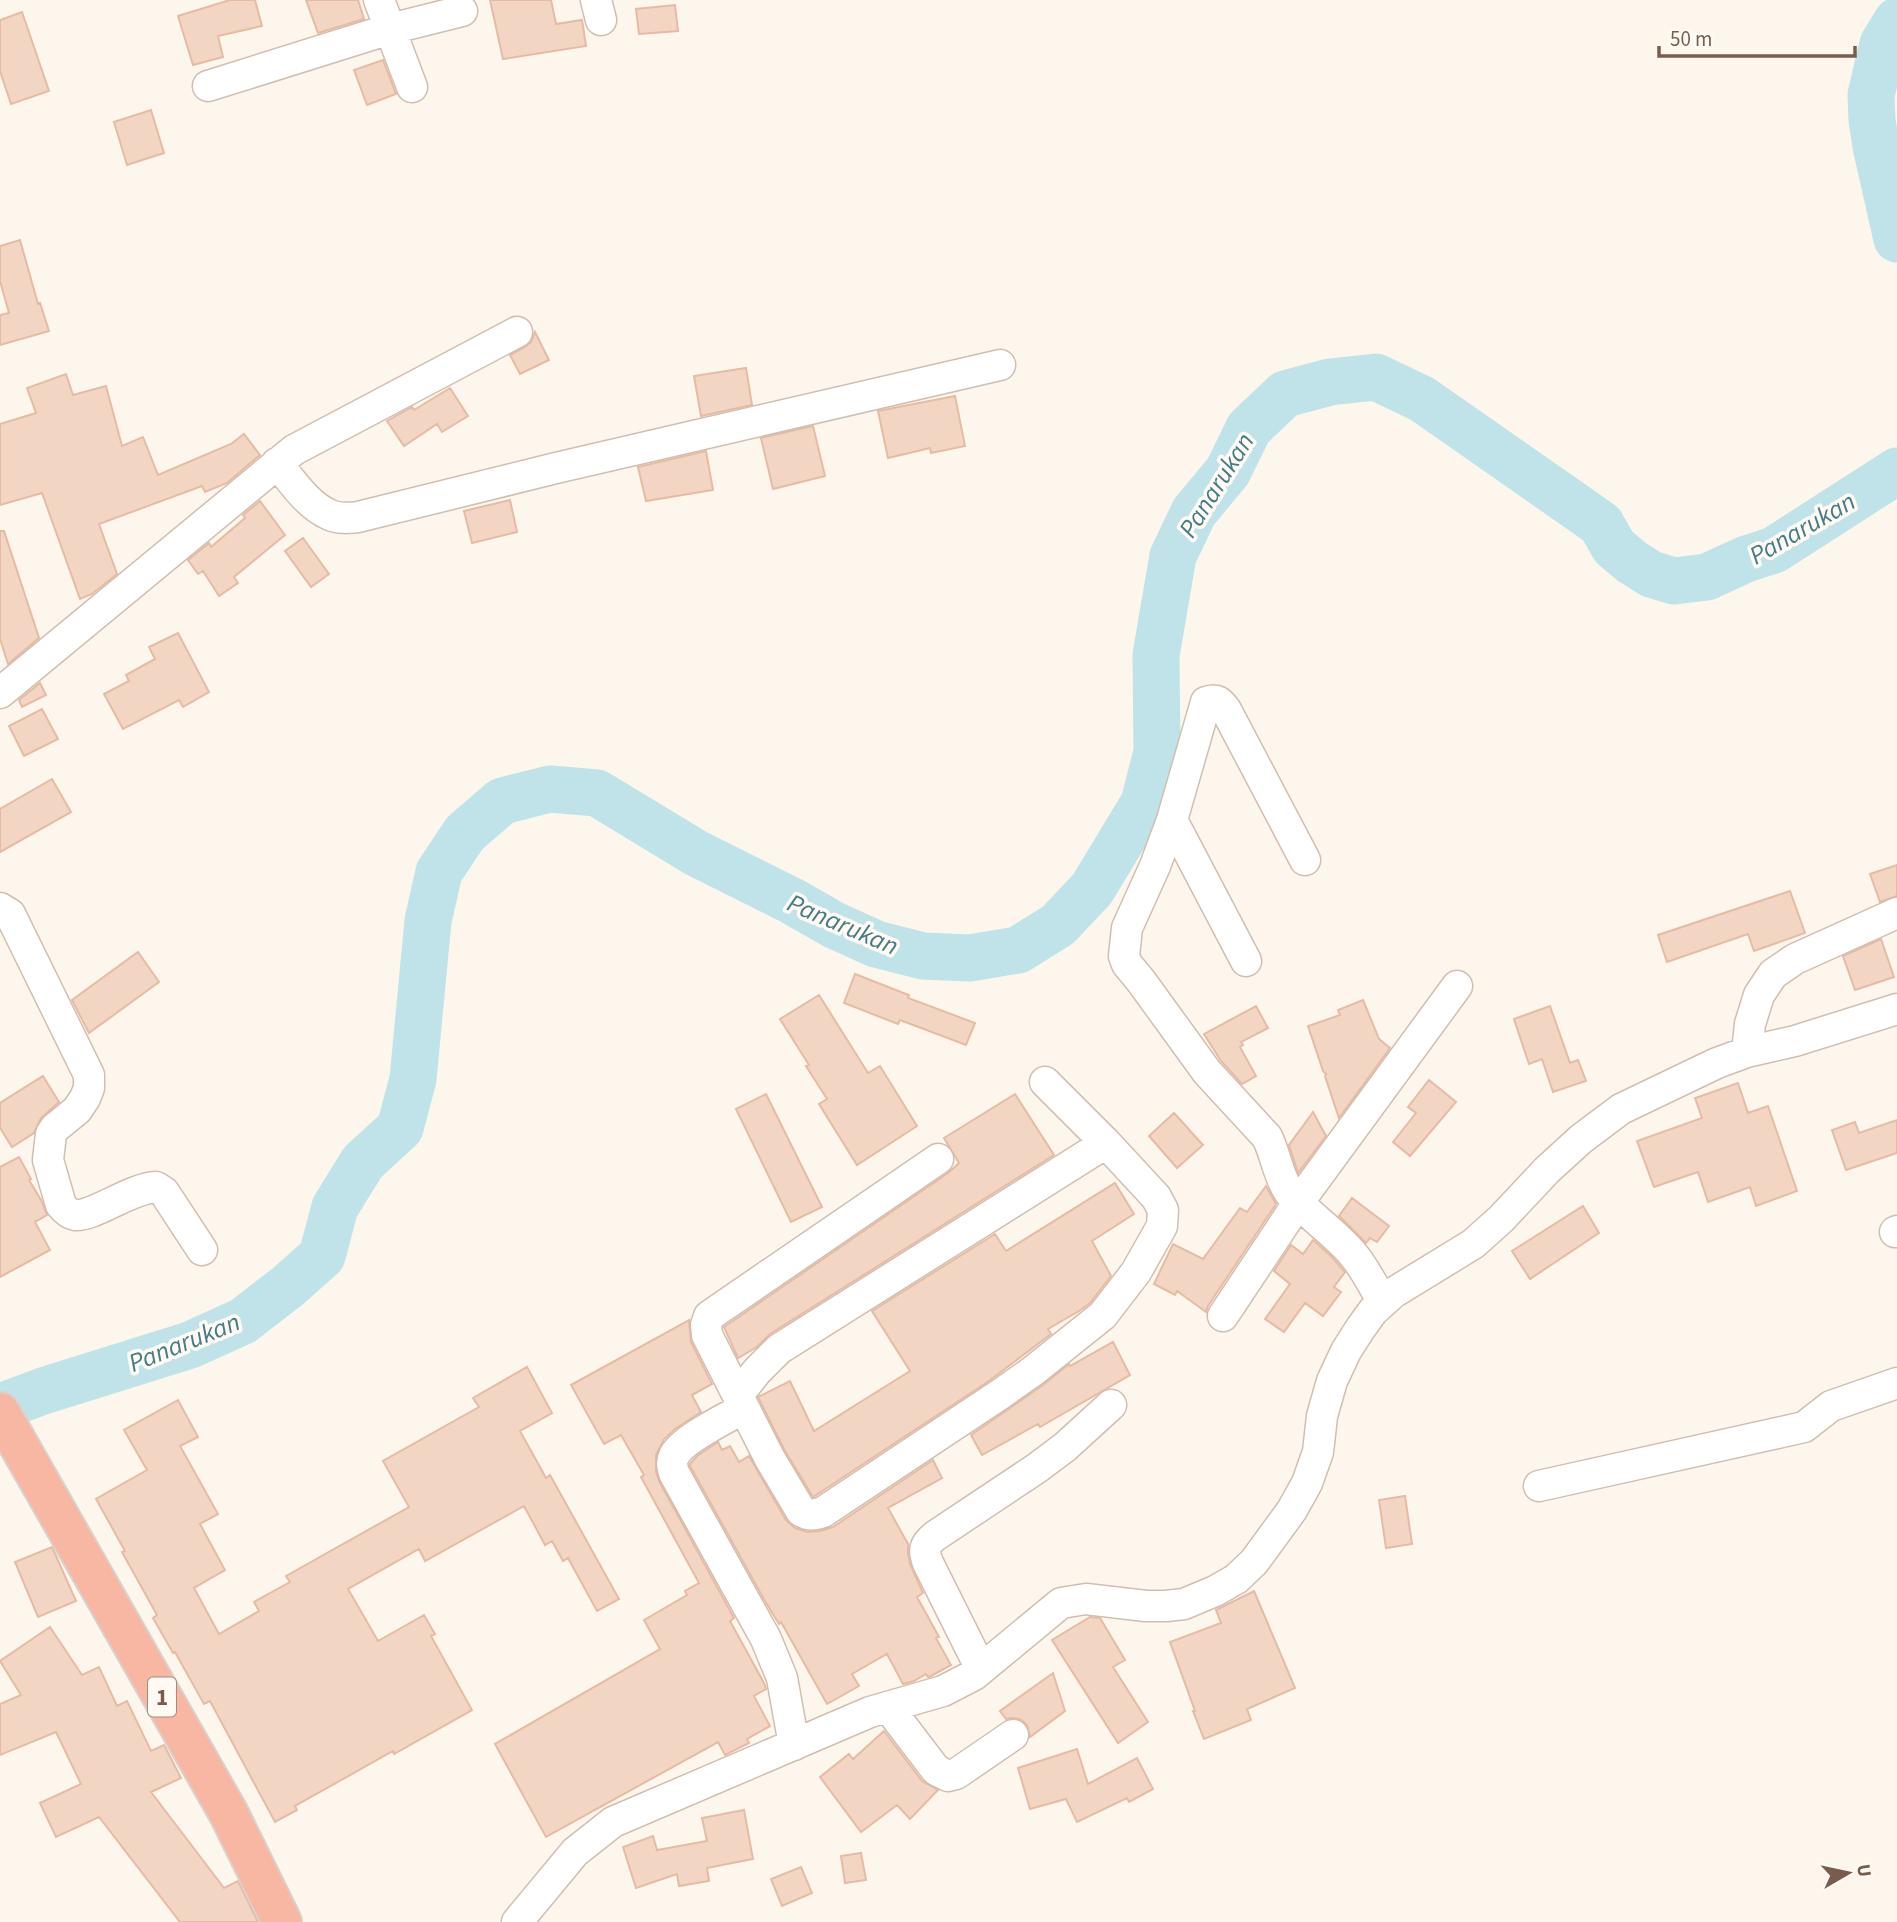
<svg xmlns="http://www.w3.org/2000/svg" width="1897" height="1922" font-family="'Source Sans 3',sans-serif">
	<rect width="100%" height="100%" fill="#fdf6ec"/>
	<g fill="none" stroke-linecap="round" stroke-linejoin="round">
		<path stroke="#bfe3e8" stroke-width="47" d="M 1897,21 L 1883,44 L 1871,95 L 1872,120 L 1876,146 L 1897,239
			M 0,1407 L 43,1391 L 190,1345 L 243,1321 L 287,1287 L 322,1256 L 335,1207 L 363,1162 L 400,1128 L 413,1079 L 428,921 L 439,872 L 465,833 L 502,801 L 550,789 L 597,793 L 696,853 L 792,901 L 834,925 L 876,944 L 923,956 L 970,958 L 1018,950 L 1058,925 L 1092,889 L 1144,803 L 1157,752 L 1156,655 L 1173,556 L 1194,512 L 1228,471 L 1249,428 L 1285,394 L 1330,382 L 1376,377 L 1422,399 L 1601,524 L 1614,547 L 1632,562 L 1651,574 L 1674,581 L 1707,577 L 1746,559 L 1774,550 L 1897,471"/>
	</g>
	<path fill="#f3d5c3" stroke="#e6bba3" stroke-width="2" d="M 230,0 L 255,0 L 262,26 L 218,36 L 223,57 L 193,65 L 178,16 Z
		M 306,0 L 358,0 L 364,19 L 318,33 Z
		M 490,0 L 551,0 L 556,24 L 582,20 L 586,46 L 503,59 Z
		M 675,5 L 678,31 L 639,34 L 636,9 Z
		M 22,12 L 49,91 L 11,104 L 0,71 L 0,20 Z
		M 383,60 L 396,94 L 367,105 L 354,70 Z
		M 151,110 L 164,153 L 127,165 L 114,122 Z
		M 20,240 L 38,304 L 40,303 L 49,331 L 0,345 L 0,315 L 9,313 L 0,281 L 0,246 Z
		M 535,332 L 549,360 L 520,374 L 510,355 L 525,347 L 531,342 Z
		M 746,368 L 752,405 L 701,416 L 694,376 Z
		M 66,374 L 73,395 L 106,386 L 122,446 L 143,437 L 158,475 L 231,444 L 244,434 L 260,455 L 227,483 L 205,492 L 202,486 L 99,524 L 117,574 L 92,594 L 80,599 L 42,493 L 0,505 L 0,424 L 36,413 L 27,388 Z
		M 450,388 L 468,416 L 442,432 L 437,424 L 404,446 L 387,421 L 412,407 L 414,410 Z
		M 955,396 L 965,446 L 931,453 L 930,448 L 888,458 L 878,411 Z
		M 813,426 L 825,476 L 773,489 L 761,438 Z
		M 706,451 L 713,490 L 646,501 L 638,467 Z
		M 510,500 L 517,532 L 472,543 L 464,511 Z
		M 260,501 L 285,535 L 234,577 L 238,583 L 219,596 L 203,571 L 198,574 L 188,560 L 209,543 L 211,547 L 245,518 L 243,515 Z
		M 0,531 L 4,531 L 39,638 L 8,664 L 0,639 Z
		M 303,538 L 329,574 L 311,587 L 285,551 Z
		M 178,633 L 209,692 L 183,707 L 179,700 L 123,729 L 104,694 L 129,681 L 126,675 L 155,659 L 149,647 Z
		M 40,683 L 46,695 L 22,707 L 19,700 Z
		M 42,709 L 58,739 L 24,756 L 9,726 Z
		M 52,779 L 71,812 L 0,852 L 0,809 Z
		M 1897,865 L 1897,896 L 1880,902 L 1870,874 Z
		M 1790,891 L 1805,933 L 1754,951 L 1748,934 L 1667,962 L 1658,935 Z
		M 1881,939 L 1894,977 L 1855,990 L 1843,956 Z
		M 138,952 L 159,982 L 89,1033 L 72,1000 Z
		M 855,974 L 909,995 L 908,998 L 975,1023 L 966,1045 L 900,1020 L 898,1024 L 844,1003 Z
		M 819,995 L 868,1073 L 880,1066 L 917,1126 L 857,1165 L 819,1104 L 827,1099 L 806,1066 L 809,1065 L 780,1019 Z
		M 1363,1000 L 1379,1039 L 1390,1048 L 1339,1118 L 1325,1076 L 1326,1074 L 1323,1071 L 1308,1026 L 1340,1015 L 1338,1010 Z
		M 1256,1006 L 1268,1028 L 1241,1042 L 1243,1045 L 1240,1047 L 1256,1076 L 1242,1084 L 1221,1061 L 1204,1034 Z
		M 1550,1006 L 1570,1063 L 1578,1060 L 1586,1081 L 1553,1092 L 1542,1059 L 1529,1064 L 1514,1019 Z
		M 43,1076 L 59,1102 L 41,1118 L 34,1133 L 12,1147 L 0,1128 L 0,1103 Z
		M 1429,1080 L 1456,1102 L 1410,1156 L 1393,1142 L 1416,1113 L 1408,1107 Z
		M 1738,1083 L 1748,1113 L 1768,1106 L 1797,1191 L 1756,1206 L 1750,1187 L 1708,1202 L 1698,1172 L 1654,1187 L 1637,1141 L 1702,1118 L 1695,1098 Z
		M 766,1094 L 822,1207 L 791,1222 L 736,1109 Z
		M 1015,1094 L 1054,1155 L 770,1334 L 757,1347 L 738,1358 L 724,1327 L 948,1173 L 959,1163 L 944,1138 Z
		M 1313,1112 L 1326,1136 L 1298,1173 L 1289,1145 Z
		M 1174,1113 L 1203,1145 L 1177,1168 L 1149,1136 Z
		M 1897,1120 L 1897,1153 L 1846,1170 L 1832,1130 L 1855,1122 L 1859,1133 Z
		M 19,1157 L 31,1179 L 29,1180 L 41,1200 L 47,1215 L 35,1222 L 50,1250 L 0,1277 L 0,1167 Z
		M 1115,1183 L 1134,1214 L 1092,1241 L 1111,1276 L 1090,1303 L 1079,1311 L 1048,1329 L 1051,1334 L 989,1381 L 813,1497 L 785,1451 L 758,1397 L 790,1381 L 814,1431 L 910,1371 L 872,1311 L 995,1234 L 1006,1251 Z
		M 1266,1186 L 1276,1204 L 1208,1306 L 1206,1312 L 1177,1291 L 1175,1295 L 1154,1284 L 1173,1244 L 1203,1259 L 1240,1208 L 1247,1212 Z
		M 1352,1198 L 1389,1226 L 1377,1242 L 1370,1238 L 1366,1243 L 1339,1216 Z
		M 1583,1206 L 1599,1233 L 1530,1279 L 1512,1251 Z
		M 1313,1240 L 1331,1256 L 1345,1272 L 1334,1287 L 1341,1292 L 1323,1316 L 1305,1303 L 1284,1332 L 1265,1319 L 1290,1284 L 1274,1271 L 1291,1245 L 1303,1254 Z
		M 689,1320 L 691,1342 L 712,1384 L 692,1395 L 701,1412 L 675,1429 L 664,1439 L 656,1455 L 656,1472 L 659,1481 L 734,1618 L 730,1621 L 765,1685 L 766,1689 L 754,1696 L 770,1726 L 747,1739 L 749,1743 L 725,1755 L 718,1742 L 546,1837 L 495,1744 L 660,1649 L 644,1620 L 687,1595 L 685,1591 L 699,1583 L 641,1477 L 644,1475 L 621,1435 L 604,1444 L 571,1385 Z
		M 1113,1342 L 1130,1375 L 1040,1427 L 1038,1424 L 982,1455 L 971,1435 L 1043,1385 L 1069,1364 L 1070,1366 Z
		M 527,1367 L 552,1413 L 520,1431 L 546,1478 L 550,1475 L 619,1599 L 597,1611 L 568,1558 L 563,1561 L 552,1541 L 545,1545 L 524,1506 L 425,1561 L 419,1549 L 348,1589 L 378,1641 L 424,1615 L 435,1634 L 431,1636 L 472,1710 L 394,1754 L 393,1751 L 295,1806 L 297,1810 L 275,1822 L 210,1701 L 204,1704 L 175,1652 L 173,1653 L 153,1618 L 157,1615 L 122,1552 L 125,1551 L 96,1499 L 147,1470 L 124,1430 L 178,1400 L 198,1437 L 180,1446 L 218,1514 L 200,1524 L 225,1570 L 194,1588 L 219,1634 L 259,1611 L 254,1602 L 290,1582 L 286,1576 L 409,1507 L 383,1461 L 479,1407 L 473,1398 Z
		M 718,1442 L 722,1450 L 730,1446 L 739,1462 L 749,1456 L 786,1520 L 795,1528 L 808,1532 L 820,1531 L 833,1527 L 933,1460 L 942,1478 L 888,1508 L 908,1544 L 908,1553 L 910,1564 L 923,1593 L 917,1597 L 939,1637 L 936,1638 L 951,1665 L 931,1676 L 928,1677 L 926,1674 L 914,1681 L 903,1684 L 887,1654 L 852,1674 L 859,1686 L 827,1704 L 781,1622 L 779,1624 L 765,1601 L 690,1466 L 690,1464 L 697,1456 Z
		M 1405,1496 L 1412,1544 L 1386,1548 L 1379,1500 Z
		M 52,1547 L 76,1601 L 38,1617 L 15,1562 Z
		M 1254,1591 L 1295,1688 L 1247,1709 L 1251,1720 L 1204,1739 L 1193,1711 L 1195,1711 L 1170,1642 L 1221,1623 L 1216,1610 Z
		M 1090,1617 L 1100,1618 L 1125,1660 L 1113,1667 L 1148,1722 L 1118,1743 L 1052,1640 Z
		M 50,1627 L 82,1675 L 99,1667 L 117,1706 L 127,1701 L 151,1751 L 164,1745 L 181,1778 L 151,1792 L 224,1888 L 238,1881 L 258,1922 L 180,1922 L 99,1817 L 56,1837 L 40,1803 L 81,1784 L 56,1732 L 0,1755 L 0,1704 L 21,1695 L 0,1661 Z
		M 1053,1673 L 1065,1711 L 1030,1737 L 1027,1725 L 1020,1719 L 1012,1718 L 1006,1719 L 1000,1711 Z
		M 884,1731 L 922,1781 L 938,1790 L 910,1819 L 897,1805 L 861,1832 L 820,1777 L 849,1754 L 853,1759 Z
		M 1077,1749 L 1088,1784 L 1137,1758 L 1153,1789 L 1129,1802 L 1127,1798 L 1077,1822 L 1066,1799 L 1030,1809 L 1018,1768 Z
		M 744,1810 L 753,1859 L 707,1868 L 709,1881 L 679,1886 L 677,1874 L 636,1888 L 623,1847 L 653,1836 L 657,1850 L 707,1841 L 702,1818 Z
		M 861,1853 L 866,1880 L 845,1883 L 841,1856 Z
		M 801,1867 L 812,1893 L 782,1906 L 771,1879 Z"/>
	<g fill="none" stroke-linecap="round" stroke-linejoin="round">
		<defs>
			<path id="minor" d="M 379,0 L 412,87
				M 596,0 L 601,20
				M 208,86 L 390,29 L 462,11
				M 277,463 C 291,480 308,506 330,515 C 339,519 348,518 358,517 L 556,468 L 1000,365
				M 0,693 L 294,450 L 517,332
				M 1172,820 L 1246,961
				M 1305,860 L 1226,710 C 1220,702 1217,698 1206,702 L 1172,820 L 1155,866 L 1127,928 L 1124,956 L 1127,964 L 1141,981 L 1207,1072 L 1267,1137 C 1276,1155 1278,1176 1289,1192 C 1307,1215 1332,1230 1351,1252 C 1364,1266 1373,1286 1383,1302
				M 0,908 L 10,914 L 89,1075 L 89,1088 L 85,1098 L 77,1110 L 55,1128 L 51,1134 L 48,1160 L 61,1205 C 65,1210 69,1214 75,1215 C 93,1217 131,1188 156,1187 L 164,1192 L 202,1250
				M 1747,1052 L 1750,1024 L 1759,995 L 1773,974 L 1795,959 L 1897,913
				M 938,1159 L 709,1316 L 706,1325 L 707,1335 L 770,1459 L 801,1511 C 809,1516 814,1515 823,1512 L 999,1395 L 1033,1371 L 1103,1315 L 1136,1272 L 1162,1226 L 1163,1210 L 1156,1197 L 1106,1143 L 1045,1082
				M 1895,1232 L 1897,1231
				M 1223,1316 L 1298,1203 L 1457,986
				M 738,1395 L 757,1371 L 779,1349 L 1106,1143
				M 744,1408 C 727,1418 682,1439 674,1456 C 671,1462 672,1466 674,1473 L 766,1639 L 782,1678 L 794,1745
				M 1539,1486 L 1804,1427 L 1831,1406 L 1897,1383
				M 981,1669 L 928,1563 C 923,1550 924,1545 935,1536 L 1037,1468 L 1065,1447 L 1111,1405
				M 888,1707 L 936,1770 L 948,1776 L 956,1774 L 1013,1735
				M 517,1922 L 575,1852 L 613,1822 L 870,1712 L 943,1691 L 974,1675 L 1061,1603 L 1086,1599 L 1146,1606 L 1166,1606 L 1184,1604 L 1215,1591 L 1236,1579 L 1254,1562 L 1292,1510 L 1307,1483 L 1318,1452 L 1322,1416 L 1332,1381 L 1346,1351 L 1360,1329 L 1373,1311 L 1393,1293 L 1473,1244 L 1501,1219 L 1547,1170 L 1581,1139 L 1621,1109 L 1717,1063 L 1747,1052 L 1795,1041 L 1897,1009"/>
			<path id="highway" d="M 0,1412 L 229,1814 L 282,1922"/>
		</defs>
		<use href="#minor" stroke="#d1beb0" stroke-width="33"/>
		<use href="#highway" stroke="#dad1cd" stroke-width="42"/>
		<use href="#minor" stroke="#fff" stroke-width="30"/>
		<use href="#highway" stroke="#f7b7a3" stroke-width="38"/>
	</g>
	<g text-anchor="middle" stroke-width="7" stroke-linejoin="round" paint-order="stroke">
		<rect fill="#fffaf3" stroke="#a28b7f" stroke-width="2" x="148" y="1677.5" width="28" height="39" rx="5"/>
		<g font-size="23" font-weight="bold" fill="#7a5c4d">
			<text x="162" y="1705">1</text>
		</g>
		<g font-size="26" font-style="italic" fill="#437c86" stroke="#fffaf3">
			<text transform="translate(1216 485) rotate(-58)" y="9">Panarukan</text>
			<text transform="translate(1802 528) rotate(-30)" y="9">Panarukan</text>
			<text transform="translate(843 924) rotate(23)" y="9">Panarukan</text>
			<text transform="translate(184 1342) rotate(-22)" y="9">Panarukan</text>
		</g>
	</g>
	<g transform="translate(1848 1873) rotate(81)" stroke="#fffaf3" stroke-width="5" paint-order="stroke">
	<path d="M0-5L12 26L0 18L-12 26Z" fill="#7a5c4d"/>
	<text y="-10" font-size="19" font-weight="bold" text-anchor="middle" fill="#7a5c4d">U</text>
	</g>
	<path d="M1659 46v10h196v-10" fill="none" stroke="#7a5c4d" stroke-width="3.5"/>
	<text x="1670" y="46" font-size="21" fill="#7a5c4d" stroke="#fffaf3" stroke-width="5" paint-order="stroke">50 m</text>
</svg>
